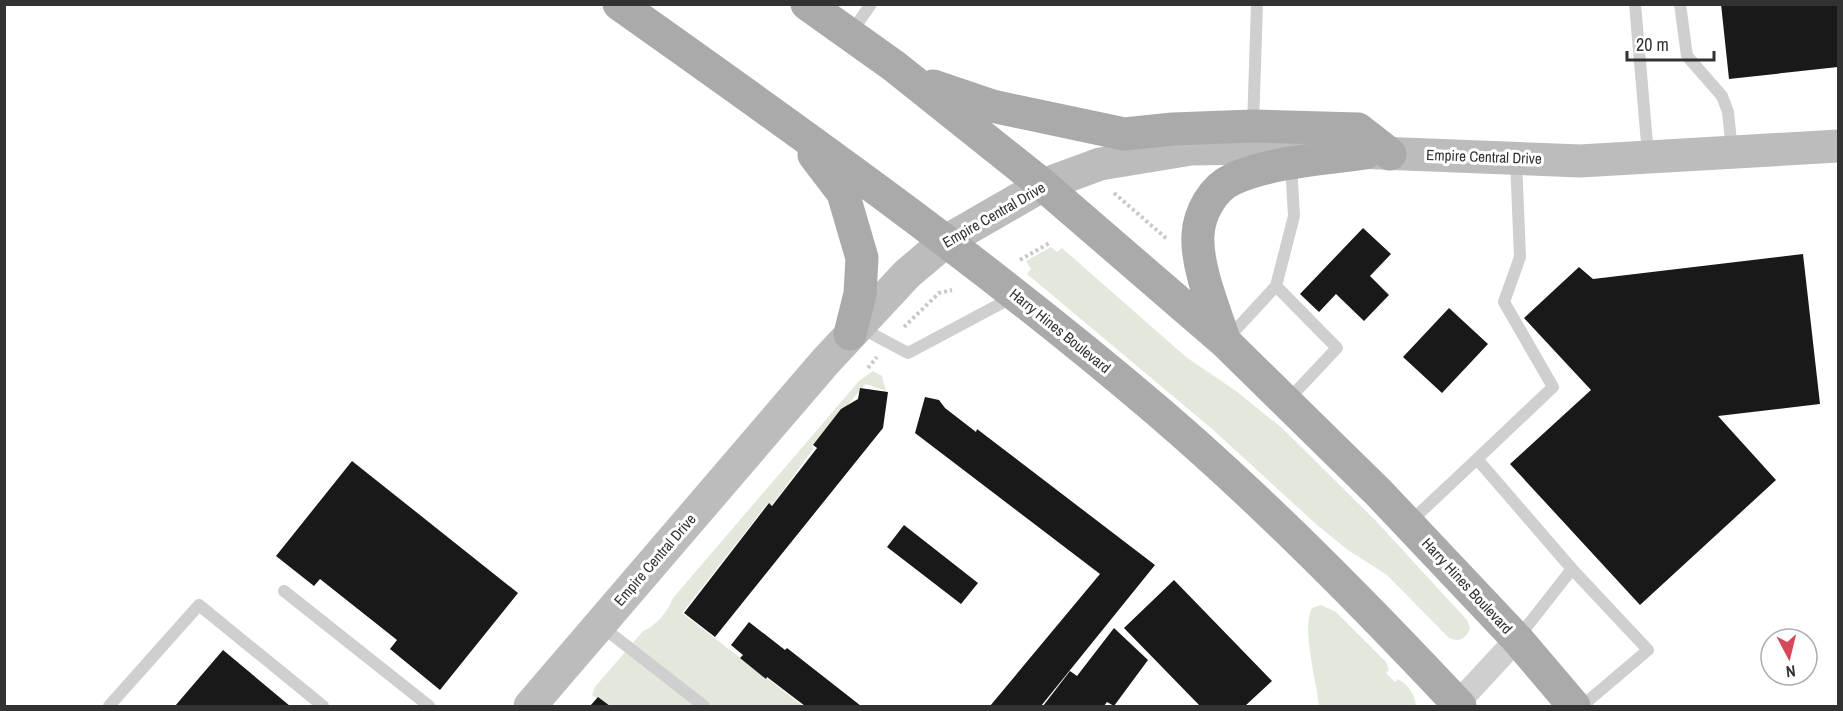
<svg xmlns="http://www.w3.org/2000/svg" width="1843" height="711" font-family="'Archivo Narrow',sans-serif">
	<rect width="100%" height="100%" fill="#fff"/>
	<path fill="#e3e8dc" d="M 1051,247 L 1057,252 L 1062,248 L 1186,357 L 1236,391 L 1282,428 L 1376,521 L 1467,620 L 1470,628 C 1467,638 1459,643 1449,638 L 1387,575 L 1348,550 L 1317,525 L 1211,428 L 1027,274 L 1031,269 L 1026,261 Z
		M 873,371 L 882,376 L 886,391 L 866,384 L 812,446 L 814,448 L 772,505 L 768,503 L 682,613 L 803,706 L 608,706 L 592,695 L 595,687 L 643,631 C 657,625 668,611 673,598 L 859,381 Z
		M 1321,605 L 1336,612 L 1386,662 L 1389,670 L 1386,673 L 1395,682 L 1398,679 C 1409,685 1415,695 1416,706 L 1319,706 C 1317,683 1301,628 1312,608 Z"/>
	<path fill="#191919" d="M 1721,4 L 1838,4 L 1838,67 L 1729,79 Z
		M 1363,228 L 1391,254 L 1370,276 L 1389,295 L 1364,321 L 1336,294 L 1319,312 L 1300,294 Z
		M 1803,254 L 1820,404 L 1718,416 L 1776,480 L 1640,605 L 1510,464 L 1591,390 L 1524,318 L 1579,267 L 1593,279 Z
		M 1449,308 L 1488,344 L 1442,393 L 1403,357 Z
		M 860,388 L 888,392 L 883,428 L 715,637 L 684,613 L 769,503 L 772,506 L 817,448 L 813,445 L 841,409 L 858,399 Z
		M 925,397 L 939,400 L 945,408 L 976,432 L 977,429 L 1155,565 L 1041,706 L 990,706 L 1100,574 L 915,433 Z
		M 352,461 L 518,593 L 440,690 L 390,649 L 397,640 L 320,579 L 314,586 L 276,556 Z
		M 904,525 L 978,583 L 961,604 L 887,547 Z
		M 1174,580 L 1272,681 L 1245,706 L 1200,706 L 1124,628 Z
		M 749,622 L 785,650 L 787,648 L 861,706 L 805,706 L 767,677 L 766,679 L 740,658 L 743,655 L 731,645 Z
		M 1114,628 L 1148,660 L 1114,706 L 1107,702 L 1104,706 L 1043,706 L 1070,671 L 1077,676 Z
		M 223,650 L 290,706 L 175,706 Z
		M 598,697 L 610,706 L 590,706 Z"/>
	<g fill="none" stroke-linecap="round" stroke-linejoin="round">
		<path stroke="#c9c9c9" stroke-width="4" stroke-dasharray="3 3" stroke-linecap="butt" d="M 1114,193 L 1167,239
			M 1020,260 L 1051,242
			M 904,327 L 939,293 L 952,290
			M 868,368 L 877,357"/>
		<path stroke="#cfcfcf" stroke-width="12" d="M 1635,4 L 1648,155
			M 1680,4 L 1687,56 L 1722,96 L 1728,112 L 1732,151
			M 851,33 L 871,4
			M 1253,126 L 1257,4
			M 1516,160 L 1520,257 L 1504,302 L 1553,387 L 1477,459 L 1572,569 L 1648,650 L 1582,706
			M 861,328 L 908,353 L 1015,296
			M 1228,338 L 1276,286
			M 1287,401 L 1337,348 L 1276,286 L 1294,216 L 1291,165
			M 1410,522 L 1477,459
			M 284,591 L 429,706
			M 601,626 L 704,706
			M 1517,639 L 1572,569
			M 109,706 L 199,605 L 323,706"/>
		<path stroke="#cfcfcf" stroke-width="24" d="M 1455,706 L 1517,639"/>
		<path stroke="#bcbcbc" stroke-width="33" d="M 530,706 L 825,362 L 907,274 L 946,241 L 1043,185 L 1100,164 L 1191,149 L 1253,148 L 1580,161 L 1838,146"/>
		<path stroke="#aaa" stroke-width="33" d="M 619,4 C 804,135 988,266 1160,413 C 1266,504 1365,605 1460,706
			M 807,4 L 894,66 L 1043,185 L 1225,342 L 1379,493 L 1517,639 L 1574,706
			M 933,86 L 992,106 L 1124,134 L 1173,129 L 1253,126 L 1358,129 L 1390,154
			M 814,155 L 843,193 L 862,258 L 860,294 L 850,334
			M 1225,342 C 1215,311 1196,267 1198,235 C 1199,213 1213,188 1233,179 C 1269,162 1325,159 1365,153"/>
	</g>
	<g text-anchor="middle" stroke-width="6" stroke-linejoin="round" paint-order="stroke">
		<g font-size="15" fill="#323232" stroke="#fff">
			<text transform="translate(1484 157) rotate(2)" y="5">Empire Central Drive</text>
			<text transform="translate(994 215) rotate(-30)" y="5">Empire Central Drive</text>
			<text transform="translate(1060 331) rotate(39)" y="5">Harry Hines Boulevard</text>
			<text transform="translate(655 560) rotate(-49)" y="5">Empire Central Drive</text>
			<text transform="translate(1467 586) rotate(47)" y="5">Harry Hines Boulevard</text>
		</g>
	</g>
	<rect width="1843" height="711" fill="none" stroke="#323232" stroke-width="12"/>
	<g transform="translate(1789 657) rotate(173)"><circle r="28" fill="#ffffff" stroke="#adadad" stroke-width="1.5"/>
	<path d="M0-4.5L10 22L0 15L-10 22Z" fill="#d6475b"/>
	<text y="-9" font-size="16" font-weight="bold" text-anchor="middle" fill="#323232">N</text>
	</g>
	<path d="M1627 51v9h87v-9" fill="none" stroke="#323232" stroke-width="3"/>
	<text x="1636" y="51" font-size="18" fill="#323232" stroke="#ffffff" stroke-width="4.5" paint-order="stroke">20 m</text>
</svg>
